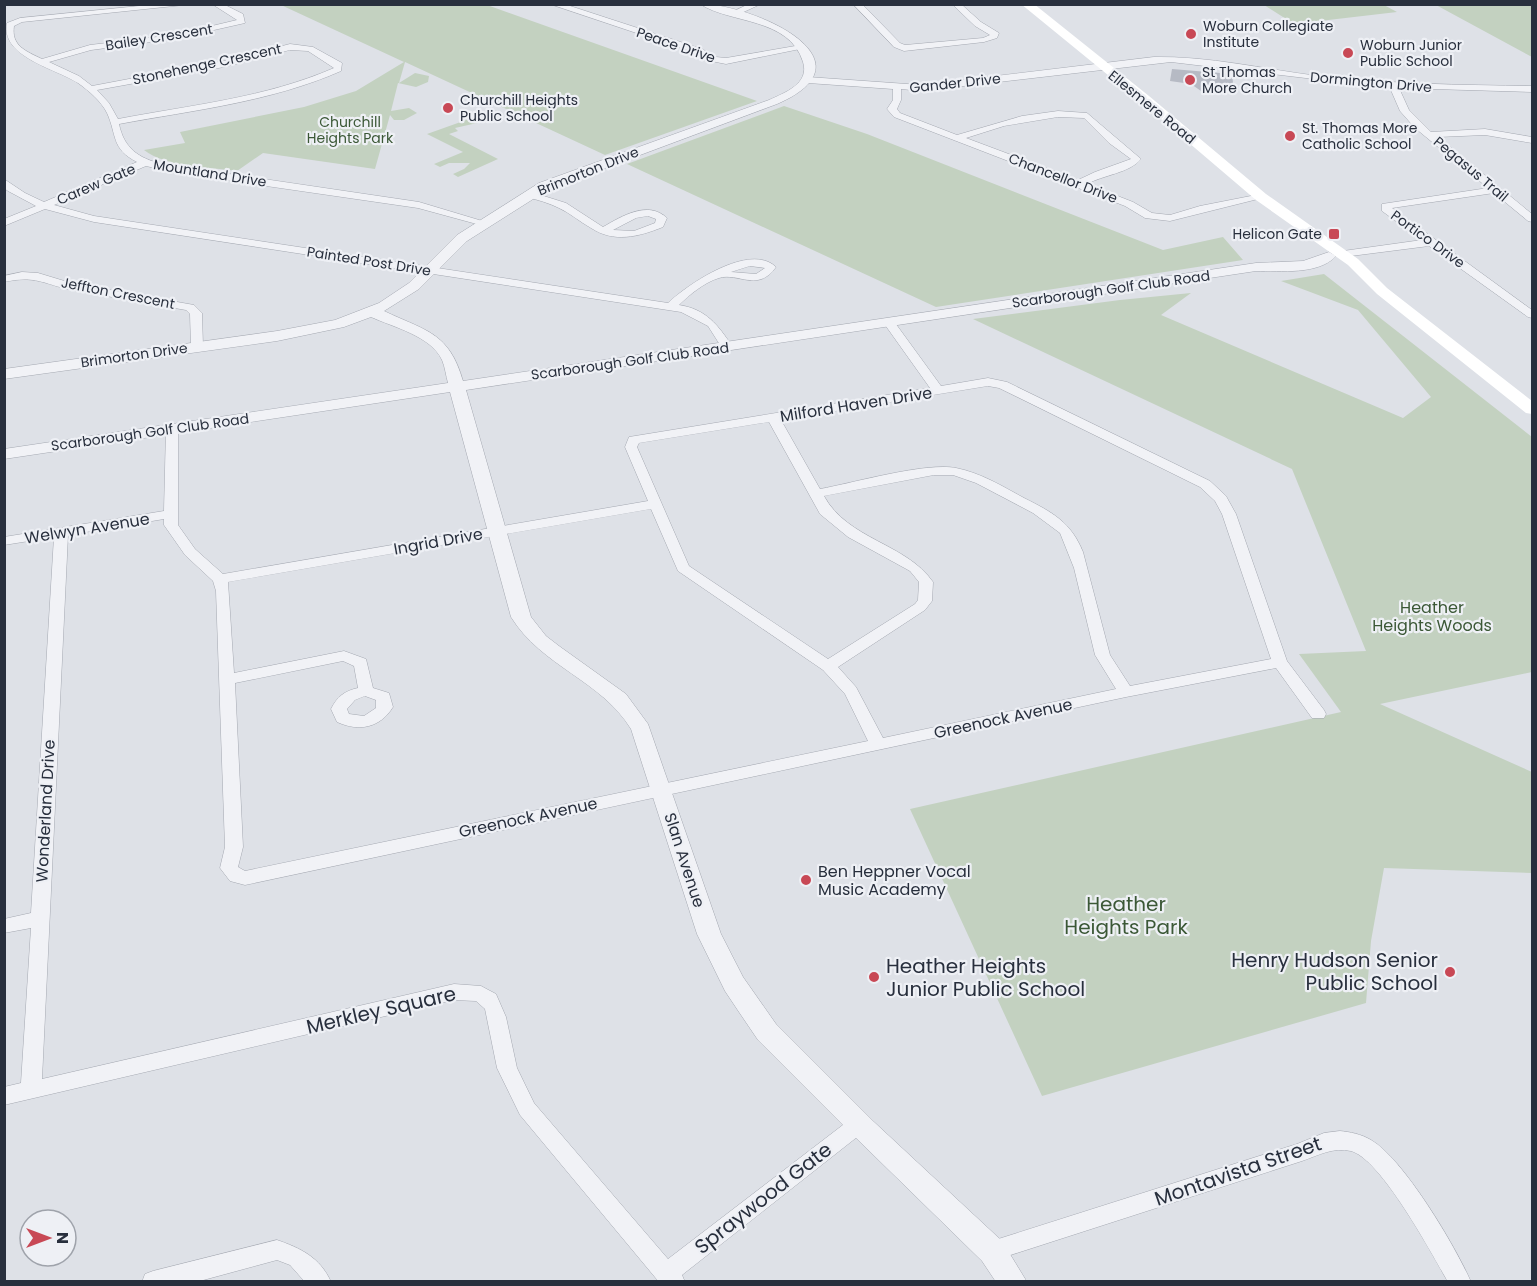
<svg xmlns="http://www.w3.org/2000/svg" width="1537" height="1286" font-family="Poppins,sans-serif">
	<rect width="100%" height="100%" fill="#dee1e7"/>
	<path fill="#c3d1c0" d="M 281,5 L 487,5 L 757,101 L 605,155 L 405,62 L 399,83 L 415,73 L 429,76 L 428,82 L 416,87 L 398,83 L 391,111 L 409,108 L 417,113 L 404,120 L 394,120 L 390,115 L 375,169 L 263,153 L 237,171 C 208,167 168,168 144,150 L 185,143 L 180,132 L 304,107 L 356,91 L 404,62 Z
		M 1264,5 L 1384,5 L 1397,12 L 1294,24 Z
		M 1436,5 L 1532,5 L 1532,57 Z
		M 784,106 L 867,134 L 1163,250 L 1223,237 L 1243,260 L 936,307 L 627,164 Z
		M 469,119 L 477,123 L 455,128 L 458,131 L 449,134 L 498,159 L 458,177 L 453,174 L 464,169 L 470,163 L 449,163 L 440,167 L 434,164 L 463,152 L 427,134 Z
		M 1324,274 L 1532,437 L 1532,672 L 1380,704 L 1532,772 L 1532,873 L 1384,868 L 1371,941 L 1366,1003 L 1042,1096 L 910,809 L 1341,712 L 1299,654 L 1366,651 L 1292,469 L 973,319 L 1120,300 L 1191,293 L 1161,315 L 1403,418 L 1431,397 L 1358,310 L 1281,281 Z"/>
	<path fill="#b6bac4" d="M 1172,69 L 1232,74 L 1234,91 L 1201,91 L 1191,84 L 1170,81 Z"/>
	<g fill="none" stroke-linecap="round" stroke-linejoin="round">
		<defs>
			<path id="minor" d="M 159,4 L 193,4 L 22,22 L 14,26 C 11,46 26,51 42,59 L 90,45 L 174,35 L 237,20 L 212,4 L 223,4 L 243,14 L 245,23 L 174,39 L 91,50 L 49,62 L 79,76 L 92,86 L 224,61 L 290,44 L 313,47 L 342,63 L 341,71 C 270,102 195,110 119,124 C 124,148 138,158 162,164 L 419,202 L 489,223 L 484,226 L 418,208 L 177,173 L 146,166 L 54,205 L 94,216 L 668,303 C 688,284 750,242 776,267 C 758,293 738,272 719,278 C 705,282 689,295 679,305 C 706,309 718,325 732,346 L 726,350 L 722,348 L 708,326 L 681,312 L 94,222 L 45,209 L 4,226 L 4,219 L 36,206 L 8,191 L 4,188 L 4,179 L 25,193 L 44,202 L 137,162 C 111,149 117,135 107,113 C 101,101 89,91 78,83 C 57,69 0,57 7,23 L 20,18 ZM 290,50 L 308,51 L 334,68 C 265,98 191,105 118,119 L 109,103 L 97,90 L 224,67 ZM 750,266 L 765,268 L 756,274 L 731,272 Z
				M 550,4 L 564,4 L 702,49 L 716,57 L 726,58 L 801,45 L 805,48 L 726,64 L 711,61 L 696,53 Z
				M 749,4 L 761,4 L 737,15 L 730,13 Z
				M 853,4 L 862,4 L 900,43 L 905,45 L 983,38 L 990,35 L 975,26 L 952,4 L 961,4 L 981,22 L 999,33 L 997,38 L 984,42 L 904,51 L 894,47 Z
				M 1154,57 C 1209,56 1263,69 1318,76 C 1389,84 1461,85 1532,86 L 1532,92 L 1399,88 L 1409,110 L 1431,132 L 1485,129 L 1532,137 L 1532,143 L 1485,135 L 1438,137 L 1532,214 L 1532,222 L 1528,221 L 1494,193 L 1392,208 L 1532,310 L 1532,318 L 1528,317 L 1429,246 L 1343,257 L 1338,254 L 1343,251 L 1422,240 L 1382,211 L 1382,204 L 1488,188 L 1415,128 L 1400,111 L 1390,88 L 1171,62 L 921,91 L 901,89 L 901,100 L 897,109 L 900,113 L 957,135 L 1022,116 L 1058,111 L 1087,113 L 1141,159 C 1130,173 1103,175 1087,184 L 1133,202 L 1152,213 L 1170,215 L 1200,206 L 1261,194 L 1266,197 L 1170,221 L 1145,218 L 1125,206 L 894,117 L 887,109 L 893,100 L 893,89 L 808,83 L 804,80 L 808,77 L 921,85 ZM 1058,117 L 1084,118 L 1109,143 L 1131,159 L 1095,172 L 1078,180 L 966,138 L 1004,126 Z
				M 531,192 L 566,203 L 603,227 C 622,216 648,200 667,218 L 663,227 C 638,237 614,243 591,228 C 580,222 570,213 559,208 C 549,203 538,200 527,197 L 526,195 ZM 648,216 L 656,219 L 655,223 L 634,231 L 613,230 L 636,218 Z
				M 22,272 L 38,273 L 71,283 L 194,305 L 202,313 L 203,347 L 197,351 L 191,347 L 190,314 L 186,310 C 148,303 110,297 72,290 C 43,284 36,275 4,282 L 4,276 Z
				M 889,319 L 893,320 L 941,386 L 988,378 L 1007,382 L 1210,481 L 1226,496 L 1236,514 L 1287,661 L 1324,710 L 1326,714 L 1324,718 L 1312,718 L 1276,668 L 1126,697 L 245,885 L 230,881 L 220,868 L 225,847 L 216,591 L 213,581 L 185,555 L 164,525 L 164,519 L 68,535 L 42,1079 L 454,984 L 481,986 L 496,994 L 506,1017 L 517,1068 L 534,1103 L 668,1259 L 852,1118 L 859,1115 L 866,1118 L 869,1124 L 866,1130 L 682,1275 L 685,1282 L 659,1282 L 520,1115 L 497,1068 L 485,1009 L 476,1001 L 454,1000 L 4,1105 L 4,1087 L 21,1083 L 31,928 L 4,933 L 4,919 L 31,913 L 54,537 L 4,545 L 4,537 L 164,511 L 166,429 L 172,425 L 178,429 L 178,525 L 195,549 L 223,574 L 648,501 L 625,447 L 629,437 L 930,388 L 883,322 ZM 988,386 L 999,388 L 1200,487 L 1215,501 L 1222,514 L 1271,659 L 1130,686 L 1110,655 L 1083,552 C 1071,522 1052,512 1024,498 C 1002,486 981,473 956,468 C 926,462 853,483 820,489 L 781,420 ZM 769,422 L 820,514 L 848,537 L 910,571 L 919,582 L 918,600 L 915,604 L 828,659 L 689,566 L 637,447 L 639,443 ZM 934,475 L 953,475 L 976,483 L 1033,513 L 1060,533 L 1074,568 L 1095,655 L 1116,689 L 883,738 L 856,687 L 838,667 L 925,610 L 932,601 L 933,582 C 906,543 848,540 824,496 ZM 651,509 L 678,571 L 823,670 L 845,694 L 868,741 L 245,871 L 238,867 L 243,847 L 235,683 L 343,661 L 354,666 L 358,688 C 344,691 337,697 331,709 L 337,722 C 359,732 380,728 393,707 L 389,693 L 373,688 L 366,659 L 344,651 L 234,673 L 228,582 ZM 365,696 L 376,700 L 376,708 L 364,716 L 349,714 L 347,709 L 355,700 Z
				M 1340,1131 C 1350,1132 1361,1134 1371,1140 C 1403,1158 1456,1247 1471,1282 L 1448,1282 C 1432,1254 1381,1159 1351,1151 C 1333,1147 1319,1155 1302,1161 L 992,1261 L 984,1258 L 981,1251 L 984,1244 L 992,1241 L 1297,1144 L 1324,1133 Z
				M 277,1240 C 300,1248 320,1257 331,1282 L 305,1282 L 290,1265 L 277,1260 L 196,1282 L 142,1282 L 145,1274 L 153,1271 Z"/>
			<path id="tertiary" d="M 700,4 C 753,4 879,60 777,104 L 549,189 L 467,241 L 419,289 L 384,311 C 426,331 449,332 463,381 L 1256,263 L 1303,261 L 1329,252 L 1336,256 C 1319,275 1280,271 1256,271 L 466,390 L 531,617 L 546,636 L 559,646 L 626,694 L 648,724 L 721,934 L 743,977 L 776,1024 L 873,1121 L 1002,1241 L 1027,1282 L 996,1282 L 982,1261 L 855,1137 L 758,1040 L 739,1012 L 725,991 L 697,934 L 631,729 C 601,680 542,667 511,617 L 450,392 L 4,459 L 4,449 L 448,383 C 446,376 445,367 442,360 C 431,336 393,327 371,317 L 344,327 L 277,341 L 4,379 L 4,369 L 277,331 L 335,320 L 379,303 L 409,283 L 457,235 L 539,183 L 769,100 C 784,93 810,84 803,62 C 789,17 730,24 700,4 Z"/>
		</defs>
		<use href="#minor" stroke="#a4a8b1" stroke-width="1"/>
		<use href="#tertiary" stroke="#a4a8b1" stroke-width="1"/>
		<use href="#minor" fill="#f1f2f6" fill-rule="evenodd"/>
		<use href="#tertiary" fill="#f1f2f6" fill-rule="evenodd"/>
		<path fill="#fff" fill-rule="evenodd" d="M 1021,4 L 1034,4 L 1149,96 L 1266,194 L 1358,259 L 1387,288 L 1532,401 L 1532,414 L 1526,413 L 1377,294 L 1348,265 L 1256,200 L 1141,102 Z"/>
	</g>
	<g fill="#c84855" stroke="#eef0f5" stroke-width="2">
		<circle cx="1191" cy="34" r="6"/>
		<circle cx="1348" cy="53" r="6"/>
		<circle cx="1190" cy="80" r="6"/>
		<circle cx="448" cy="108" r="6"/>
		<circle cx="1290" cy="136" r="6"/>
		<rect x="1328" y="228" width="12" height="12" rx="3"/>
		<circle cx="806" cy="880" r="6"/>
		<circle cx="1450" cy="972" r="6"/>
		<circle cx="874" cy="977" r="6"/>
	</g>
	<g text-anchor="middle" stroke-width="4.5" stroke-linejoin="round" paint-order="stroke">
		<g font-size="14" fill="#282f3d" stroke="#eef0f5" text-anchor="start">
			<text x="1203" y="31">Woburn Collegiate<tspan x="1203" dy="16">Institute</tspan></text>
			<text x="1360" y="50">Woburn Junior<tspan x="1360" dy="16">Public School</tspan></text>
			<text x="1202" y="77">St Thomas<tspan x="1202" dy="16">More Church</tspan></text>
			<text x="460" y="105">Churchill Heights<tspan x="460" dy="16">Public School</tspan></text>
			<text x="1302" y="133">St. Thomas More<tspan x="1302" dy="16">Catholic School</tspan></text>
			<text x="1322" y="239" text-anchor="end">Helicon Gate</text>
		</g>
		<g font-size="14" fill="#282f3d" stroke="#eef0f5">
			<text transform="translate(159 37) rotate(-9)" y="5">Bailey Crescent</text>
			<text transform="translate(676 45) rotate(19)" y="5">Peace Drive</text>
			<text transform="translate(207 64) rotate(-12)" y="5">Stonehenge Crescent</text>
			<text transform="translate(1371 82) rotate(5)" y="5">Dormington Drive</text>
			<text transform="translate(955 83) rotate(-6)" y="5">Gander Drive</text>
			<text transform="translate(1152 107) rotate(39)" y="5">Ellesmere Road</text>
			<text transform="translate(1471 169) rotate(40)" y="5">Pegasus Trail</text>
			<text transform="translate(588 171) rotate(-22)" y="5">Brimorton Drive</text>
			<text transform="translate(210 173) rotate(9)" y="5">Mountland Drive</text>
			<text transform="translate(1063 178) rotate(21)" y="5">Chancellor Drive</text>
			<text transform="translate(96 184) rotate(-23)" y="5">Carew Gate</text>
			<text transform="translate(1428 239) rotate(36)" y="5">Portico Drive</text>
			<text transform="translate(369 261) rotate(9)" y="5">Painted Post Drive</text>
			<text transform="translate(1111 289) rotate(-8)" y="5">Scarborough Golf Club Road</text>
			<text transform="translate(118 293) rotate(11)" y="5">Jeffton Crescent</text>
			<text transform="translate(134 355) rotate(-8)" y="5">Brimorton Drive</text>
			<text transform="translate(630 361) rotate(-8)" y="5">Scarborough Golf Club Road</text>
			<text transform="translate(150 432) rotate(-8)" y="5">Scarborough Golf Club Road</text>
		</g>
		<g font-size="14" fill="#3b5836" stroke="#eef0f5">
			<text x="350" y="127">Churchill<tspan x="350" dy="16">Heights Park</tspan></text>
		</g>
		<g font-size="16" fill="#282f3d" stroke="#eef0f5">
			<text transform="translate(856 404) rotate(-9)" y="6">Milford Haven Drive</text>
			<text transform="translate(87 528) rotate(-9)" y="6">Welwyn Avenue</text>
			<text transform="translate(438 541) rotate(-10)" y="6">Ingrid Drive</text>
			<text transform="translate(1003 718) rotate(-12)" y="6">Greenock Avenue</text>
			<text transform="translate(45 811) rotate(-87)" y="6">Wonderland Drive</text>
			<text transform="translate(528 817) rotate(-12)" y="6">Greenock Avenue</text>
			<text transform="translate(685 860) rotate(72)" y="6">Slan Avenue</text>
		</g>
		<g font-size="16" fill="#3b5836" stroke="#eef0f5">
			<text x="1432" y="613">Heather<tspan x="1432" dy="18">Heights Woods</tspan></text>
		</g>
		<g font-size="16" fill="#282f3d" stroke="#eef0f5" text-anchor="start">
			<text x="818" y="877">Ben Heppner Vocal<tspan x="818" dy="18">Music Academy</tspan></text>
		</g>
		<g font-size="20" fill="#3b5836" stroke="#eef0f5">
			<text x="1126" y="911">Heather<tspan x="1126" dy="23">Heights Park</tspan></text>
		</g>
		<g font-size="20" fill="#282f3d" stroke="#eef0f5" text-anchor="end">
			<text x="1438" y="967">Henry Hudson Senior<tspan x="1438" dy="23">Public School</tspan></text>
			<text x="886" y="973" text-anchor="start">Heather Heights<tspan x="886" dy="23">Junior Public School</tspan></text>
		</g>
		<g font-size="20" fill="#282f3d" stroke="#eef0f5">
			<text transform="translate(381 1010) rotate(-13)" y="7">Merkley Square</text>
			<text transform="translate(1238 1171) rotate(-19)" y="7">Montavista Street</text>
			<text transform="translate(763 1198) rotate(-38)" y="7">Spraywood Gate</text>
		</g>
	</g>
	<rect width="1537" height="1286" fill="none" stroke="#282f3d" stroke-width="12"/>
	<g transform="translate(48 1238) rotate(90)"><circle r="28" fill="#eef0f5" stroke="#9fa3ab" stroke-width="1.5"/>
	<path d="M0-4.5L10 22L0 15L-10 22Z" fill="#c84855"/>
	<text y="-9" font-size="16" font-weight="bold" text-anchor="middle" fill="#282f3d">N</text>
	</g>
</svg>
